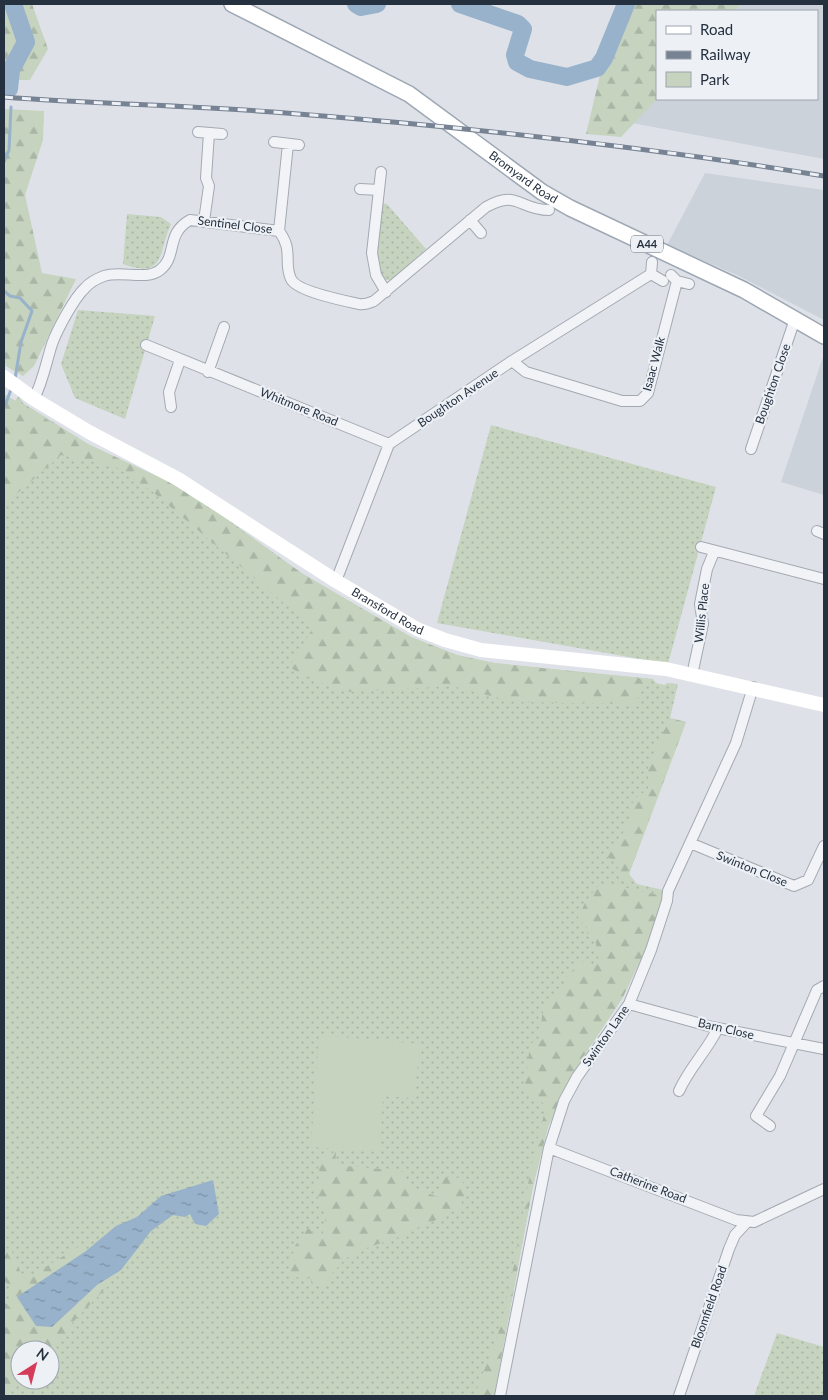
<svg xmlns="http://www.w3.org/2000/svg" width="828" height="1400" font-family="Lato,sans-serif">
	<defs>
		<pattern id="green-dots" width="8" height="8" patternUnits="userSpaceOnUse" patternTransform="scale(1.25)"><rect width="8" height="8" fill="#c5d3bf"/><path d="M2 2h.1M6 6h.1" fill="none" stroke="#a9b6a5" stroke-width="1.8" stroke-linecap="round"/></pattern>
		<pattern id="forest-firs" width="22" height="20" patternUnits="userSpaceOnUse" patternTransform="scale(1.25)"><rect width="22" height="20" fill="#c5d3bf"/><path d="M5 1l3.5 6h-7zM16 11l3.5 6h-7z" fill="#a9b6a5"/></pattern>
		<pattern id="water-ripples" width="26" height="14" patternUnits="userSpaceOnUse" patternTransform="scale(1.25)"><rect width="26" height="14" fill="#97b2ca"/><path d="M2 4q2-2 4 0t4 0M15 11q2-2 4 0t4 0" fill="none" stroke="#7b91a5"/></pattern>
	</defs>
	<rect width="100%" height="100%" fill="#dee2e8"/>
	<path fill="#ccd2da" d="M 741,4 L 824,4 L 824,159 L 632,123 L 657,99 L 817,99 L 817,11 L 735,11 Z
		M 705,173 L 824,190 L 824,320 L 739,276 L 667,245 Z
		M 824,354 L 824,495 L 781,482 Z"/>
	<path fill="url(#green-dots)" fill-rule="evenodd" d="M 382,203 L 387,204 L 426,249 L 391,280 L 385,280 C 371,260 380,226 382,203 Z
		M 127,214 L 161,217 L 171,224 C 158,252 166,280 123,264 Z
		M 78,310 L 155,316 L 125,419 L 75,398 L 61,364 Z
		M 19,396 L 23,403 L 88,444 L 206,504 L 303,574 L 411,637 L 457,655 L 494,663 L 653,679 L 656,683 L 665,685 L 667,683 L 678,684 L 670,718 L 686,722 L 629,874 L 637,884 L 663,890 L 663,896 L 646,948 L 623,997 L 572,1074 L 548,1127 L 533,1186 L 494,1396 L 4,1396 L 4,435 L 13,403 ZM 20,1350 L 50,1350 L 50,1380 L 20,1380 Z
		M 491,425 L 716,487 L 668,664 L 437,623 Z
		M 777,1333 L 824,1347 L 824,1396 L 754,1396 Z"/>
	<path fill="url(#forest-firs)" d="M 4,4 L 32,4 L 48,49 L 30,80 L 4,80 Z
		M 626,4 L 741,4 L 735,11 L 657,11 L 657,99 L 621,137 L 586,134 L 604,58 Z
		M 4,109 L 44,111 L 43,140 L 25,195 L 42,273 L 76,279 L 34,366 L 23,376 L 4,365 Z
		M 4,394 L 88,444 L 174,484 L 303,574 L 411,637 L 457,655 L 494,663 L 647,679 L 635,704 L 515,702 L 452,686 L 346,692 L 313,680 L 289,667 L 313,628 L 153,492 L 116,467 L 61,455 L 12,498 L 4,502 Z
		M 670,718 L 686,722 L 629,874 L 634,882 L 622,877 L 615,861 L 605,856 L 607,850 L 615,846 L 630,821 L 629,808 L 636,798 L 648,789 L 648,765 Z
		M 613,885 L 663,896 L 646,948 L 623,997 L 572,1074 L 548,1127 L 533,1186 L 494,1396 L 475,1396 C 481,1376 489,1359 496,1339 C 503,1322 506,1302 510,1284 C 523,1224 528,1164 547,1105 L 524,1093 L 530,1045 L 535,1040 L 542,1040 C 539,1016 543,998 565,987 L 566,978 L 581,961 L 590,965 L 599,962 L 595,938 L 587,935 L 587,926 L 577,920 L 586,901 L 597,887 Z
		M 336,1152 L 335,1165 L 403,1171 L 409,1186 L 438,1197 L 441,1188 L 441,1177 L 462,1178 L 465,1193 L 460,1208 L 407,1234 L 358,1251 L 345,1259 L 322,1285 L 313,1287 L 310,1278 L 299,1278 L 288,1272 L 295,1246 L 308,1228 L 320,1238 C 331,1223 324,1201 311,1189 L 322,1181 L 318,1166 L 329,1154 Z
		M 10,1247 L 21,1273 L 31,1276 L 78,1247 L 87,1251 L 17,1297 L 52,1327 L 97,1285 L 105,1280 L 108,1286 L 72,1323 L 50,1357 L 50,1350 L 20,1350 L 20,1380 L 24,1380 L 4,1396 L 4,1302 L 10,1307 L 11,1287 L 4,1281 L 4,1258 Z"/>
	<path fill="#c5d3bf" d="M 319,1035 L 421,1044 L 413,1098 L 383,1096 L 380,1152 L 311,1147 Z"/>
	<path fill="url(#water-ripples)" d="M 213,1180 L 219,1214 L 206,1226 L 195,1224 L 190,1214 L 185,1217 L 173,1215 L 151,1231 L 121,1270 L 97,1285 L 52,1327 L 36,1326 L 17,1297 L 86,1251 L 116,1226 L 137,1217 L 161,1196 Z"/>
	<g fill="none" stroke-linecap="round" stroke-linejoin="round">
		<path stroke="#97b2ca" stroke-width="3" d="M 4,162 L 9,150 L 11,107
			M 4,291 L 10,296 L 20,298 L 32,311 L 21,342 L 15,379
			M 4,408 L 12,387"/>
		<path stroke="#97b2ca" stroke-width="18" d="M 356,4 L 361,7 L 377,4
			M 460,4 L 518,24 L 523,29 L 515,55 L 517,62 L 530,69 L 567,77 L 597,68 L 604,58 L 626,4
			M 9,89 L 11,70 L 26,42 L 13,4"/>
		<defs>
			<path id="minor" d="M 198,132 L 222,134
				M 274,142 L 299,145
				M 381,172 L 372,253 L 376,275 L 386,292
				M 360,189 L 379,190
				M 470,220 L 481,233
				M 204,221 L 209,186 L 206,178 L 209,133
				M 279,231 L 288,144
				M 652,262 L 651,274 L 663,281
				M 671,275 L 677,281 L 689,284
				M 146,345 L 389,444
				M 512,361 L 526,372 L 622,401 L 640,401 L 648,393 L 677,281
				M 208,372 L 224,327
				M 34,399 C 43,381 46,363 52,344 C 57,330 74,298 85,288 C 90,282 96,279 104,276 C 121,270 146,281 160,270 C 178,256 165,234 190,220 L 279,231 C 294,251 283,262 291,279 C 296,291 345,301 359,304 C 365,305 369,303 374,301 L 486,207 C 518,189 519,210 549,210
				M 171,407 L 169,392 L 180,360
				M 751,449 L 795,319
				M 817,531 L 824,534
				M 701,547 L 824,579
				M 336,581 L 389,444 L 512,361 L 651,274
				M 692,675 L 703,624 L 700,604 L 707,569 L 714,552
				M 690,843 L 794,886 L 808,880 L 824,846
				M 629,1004 L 712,1027 L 824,1049
				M 679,1091 C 689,1068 707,1051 718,1028
				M 770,1126 L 756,1116 L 780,1076 L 817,990 L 824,986
				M 549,1148 L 736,1220 L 754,1222 L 824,1189
				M 500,1396 L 549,1148 L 564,1101 L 577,1077 L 629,1004 L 651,950 L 667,901 L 668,891 L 736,743 L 753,687
				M 679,1396 L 729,1249 L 735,1235 L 747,1222"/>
			<g id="primary">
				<path id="s2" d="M 232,4 L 409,94 L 542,192 L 570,208 L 744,290 L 824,336"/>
			</g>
		</defs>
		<use href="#minor" stroke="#a3a9b2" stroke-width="12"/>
		<use href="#primary" stroke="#9da7b4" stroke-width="18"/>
		<use href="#minor" stroke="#f1f3f6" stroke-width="10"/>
		<path stroke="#fff" stroke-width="14" id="s1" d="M 4,377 L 34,399 L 89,432 L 178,479 L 336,581 L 417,629 L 445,640 L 481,650 L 666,669 L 824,705"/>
		<use href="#primary" stroke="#fff" stroke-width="15"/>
		<defs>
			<path id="rail" d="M 4,97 C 93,104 183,105 273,112 C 457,126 642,146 824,176"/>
		</defs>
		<use href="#rail" stroke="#778292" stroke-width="5"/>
		<use href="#rail" stroke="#edf1f6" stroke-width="3" stroke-dasharray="9" stroke-linecap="butt"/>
	</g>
	<g text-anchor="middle" stroke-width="4.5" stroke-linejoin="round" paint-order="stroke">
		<rect fill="#edf1f6" stroke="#626b77" stroke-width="1" x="631" y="235.5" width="32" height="17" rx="4"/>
		<g font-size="11" font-weight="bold" fill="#263140">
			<text x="647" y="248">A44</text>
		</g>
		<g font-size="12" fill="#263140" stroke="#edf1f6">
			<text dy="4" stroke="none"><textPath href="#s2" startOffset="340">Bromyard Road</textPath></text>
			<text transform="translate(235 225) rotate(7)" y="4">Sentinel Close</text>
			<text transform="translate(654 364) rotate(-75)" y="4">Isaac Walk</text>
			<text transform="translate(773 384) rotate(-71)" y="4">Boughton Close</text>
			<text transform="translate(458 398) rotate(-34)" y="4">Boughton Avenue</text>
			<text transform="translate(299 407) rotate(22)" y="4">Whitmore Road</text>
			<text dy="4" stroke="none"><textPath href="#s1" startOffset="450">Bransford Road</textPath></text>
			<text transform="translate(702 613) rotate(-84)" y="4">Willis Place</text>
			<text transform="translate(752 869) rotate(22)" y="4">Swinton Close</text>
			<text transform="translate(726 1029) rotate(13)" y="4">Barn Close</text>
			<text transform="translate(606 1036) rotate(-55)" y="4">Swinton Lane</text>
			<text transform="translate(648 1185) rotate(21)" y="4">Catherine Road</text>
			<text transform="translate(709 1307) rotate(-71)" y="4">Bloomfield Road</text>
		</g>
	</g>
	<rect width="828" height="1400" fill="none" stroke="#263140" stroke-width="10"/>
	<rect x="656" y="10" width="162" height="90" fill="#edf1f6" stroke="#9da4ad"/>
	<rect x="666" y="26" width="25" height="8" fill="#ffffff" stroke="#9da4ad"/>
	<text x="700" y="35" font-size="15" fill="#263140">Road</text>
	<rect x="666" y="51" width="25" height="8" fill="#778292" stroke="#9da4ad"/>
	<text x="700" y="60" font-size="15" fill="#263140">Railway</text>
	<rect x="666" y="72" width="25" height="15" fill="#c5d3bf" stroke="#9da4ad"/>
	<text x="700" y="85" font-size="15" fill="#263140">Park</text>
	<g transform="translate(35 1365) rotate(36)"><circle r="24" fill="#edf1f6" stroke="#9da4ad"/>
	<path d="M0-4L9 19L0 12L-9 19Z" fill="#d43c5a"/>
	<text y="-8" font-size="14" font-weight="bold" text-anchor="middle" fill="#263140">N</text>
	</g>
</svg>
